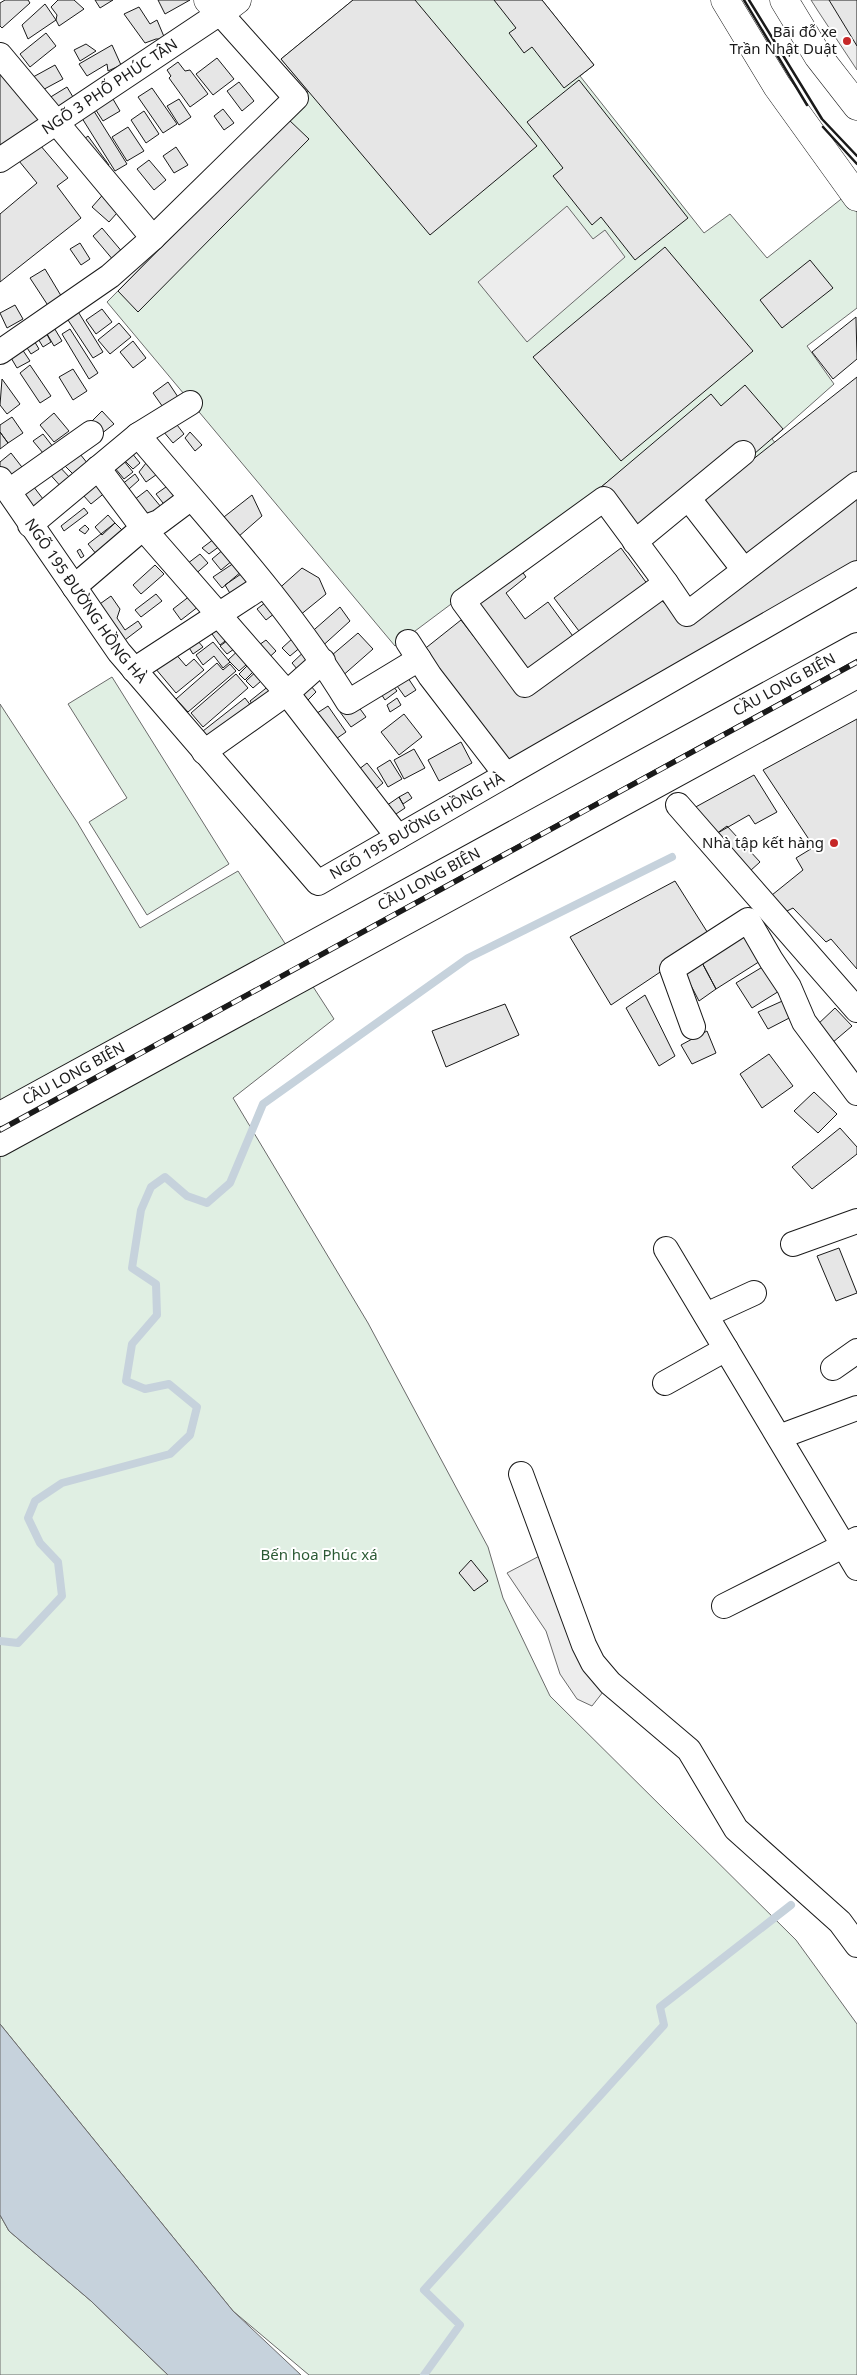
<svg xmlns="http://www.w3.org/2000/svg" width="857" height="2375" font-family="'Noto Sans',sans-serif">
	<rect width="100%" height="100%" fill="#fff"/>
	<path fill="#e0efe3" stroke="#6a6a6a" d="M 353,0 L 542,0 L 594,65 L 580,76 L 704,233 L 730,214 L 767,258 L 845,196 L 857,212 L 857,308 L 807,346 L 834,384 L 772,439 L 807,482 L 788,498 L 709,400 L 514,557 L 395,646 L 107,302 L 288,119 L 308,91 L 281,59 Z
		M 112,677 L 229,864 L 147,915 L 89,822 L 127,798 L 68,704 Z
		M 0,704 L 77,822 L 140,928 L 238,871 L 334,1019 L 233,1098 L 368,1323 L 488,1547 L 503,1598 L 550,1696 L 796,1940 L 857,2024 L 857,2375 L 309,2375 L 233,2311 L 0,2024 Z
		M 0,2215 L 9,2231 L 91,2301 L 168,2375 L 0,2375 Z"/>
	<path fill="#ededed" stroke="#6a6a6a" d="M 811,0 L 857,0 L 857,70 L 818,11 Z
		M 567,206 L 593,239 L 605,230 L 625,257 L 527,342 L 478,282 Z
		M 549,1551 L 610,1683 L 592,1706 L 577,1699 L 560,1674 L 546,1631 L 507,1573 Z"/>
	<path fill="#c6d2dc" stroke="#6a6a6a" d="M 0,2024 L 233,2311 L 301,2375 L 168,2375 L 91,2301 L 9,2231 L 0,2215 Z"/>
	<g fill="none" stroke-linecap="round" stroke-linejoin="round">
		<path stroke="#c6d2dc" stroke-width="8" d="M 0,1641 L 18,1643 L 62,1596 L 58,1562 L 40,1543 L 28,1518 L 35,1501 L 62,1483 L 170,1454 L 190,1435 L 197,1407 L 169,1384 L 145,1389 L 126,1381 L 132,1344 L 157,1315 L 156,1284 L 132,1268 L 141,1210 L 151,1187 L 165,1177 L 187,1196 L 207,1203 L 230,1183 L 263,1104 L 468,958 L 672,857
			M 424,2375 L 460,2325 L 424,2290 L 664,2025 L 660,2007 L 791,1905"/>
	</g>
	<path fill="#e6e6e6" stroke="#1a1a1a" d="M 5,0 L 28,0 L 30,3 L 2,28 L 0,26 L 0,3 Z
		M 58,0 L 74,0 L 84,9 L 59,26 L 56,20 L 57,15 L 51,7 Z
		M 95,0 L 113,0 L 100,8 Z
		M 158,0 L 190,0 L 165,14 Z
		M 353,0 L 415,0 L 537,146 L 430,235 L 281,59 Z
		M 494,0 L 542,0 L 594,65 L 564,88 L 532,47 L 524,53 L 509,33 L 516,28 Z
		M 829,0 L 857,0 L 857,46 Z
		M 45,4 L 56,20 L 28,39 L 22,25 Z
		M 139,7 L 150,24 L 157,20 L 165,39 L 156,39 L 145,43 L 124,14 Z
		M 46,33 L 56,46 L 30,67 L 20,54 Z
		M 86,44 L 96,51 L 80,61 L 74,50 Z
		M 112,45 L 121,65 L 108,71 L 107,64 L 87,76 L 79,64 Z
		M 217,58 L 234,79 L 213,95 L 196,74 Z
		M 178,62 L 185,71 L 190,70 L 208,94 L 190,107 L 169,78 L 171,76 L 167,70 Z
		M 55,65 L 63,79 L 37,93 L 24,82 Z
		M 0,73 L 51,122 L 0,155 Z
		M 579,80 L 688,218 L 635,260 L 601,217 L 592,225 L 553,176 L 563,168 L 527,122 Z
		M 239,82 L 254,101 L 242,111 L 227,91 Z
		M 67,87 L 73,97 L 59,106 L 49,98 Z
		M 152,88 L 177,124 L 163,133 L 138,97 Z
		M 110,94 L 120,111 L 103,121 L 92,104 Z
		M 179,99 L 191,117 L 179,125 L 167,106 Z
		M 92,108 L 127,164 L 115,171 L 80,115 Z
		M 223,109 L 234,123 L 224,130 L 214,116 Z
		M 144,111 L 159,134 L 146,143 L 131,120 Z
		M 288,119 L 309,139 L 138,312 L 118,291 Z
		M 128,127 L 144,151 L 127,161 L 112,137 Z
		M 88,136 L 109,165 L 100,171 L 79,143 Z
		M 40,145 L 68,178 L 57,186 L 81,218 L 0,282 L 0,214 L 37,183 L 19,161 Z
		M 176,147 L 188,165 L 174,173 L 163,156 Z
		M 149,160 L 166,180 L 154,190 L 137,169 Z
		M 107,190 L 124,205 L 109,222 L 92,207 Z
		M 102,228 L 124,254 L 114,261 L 93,236 Z
		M 80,243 L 90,259 L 81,265 L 70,249 Z
		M 665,247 L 753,351 L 621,461 L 533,357 Z
		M 810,260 L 833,288 L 782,328 L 760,300 Z
		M 45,269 L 63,299 L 49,307 L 30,278 Z
		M 15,305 L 23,319 L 7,328 L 0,313 Z
		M 102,309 L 112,322 L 96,334 L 86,320 Z
		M 77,310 L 103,352 L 93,358 L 66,317 Z
		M 856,317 L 857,359 L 833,379 L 812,352 Z
		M 50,321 L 62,341 L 54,346 L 43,327 Z
		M 119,323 L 131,337 L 110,354 L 98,340 Z
		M 43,327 L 51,342 L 43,347 L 34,332 Z
		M 70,329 L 98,373 L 89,379 L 62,334 Z
		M 30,334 L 39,349 L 31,354 L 22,340 Z
		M 133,341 L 146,358 L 133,368 L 120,352 Z
		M 18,343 L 30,361 L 17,368 L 7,351 Z
		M 30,365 L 51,396 L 40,403 L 20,373 Z
		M 73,369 L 87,391 L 73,400 L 59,377 Z
		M 857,377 L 857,471 L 747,554 L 699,502 Z
		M 2,379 L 20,404 L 7,414 L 0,405 Z
		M 168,382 L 180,400 L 165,410 L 153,393 Z
		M 745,385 L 783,429 L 754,454 L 637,531 L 600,488 L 711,394 L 721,406 Z
		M 102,411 L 114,424 L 101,434 L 90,423 Z
		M 54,413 L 69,431 L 54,442 L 40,425 Z
		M 12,417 L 23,433 L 8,443 L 0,432 L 0,425 Z
		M 174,421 L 184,434 L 173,443 L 158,425 Z
		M 0,432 L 8,443 L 0,449 Z
		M 190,432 L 202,445 L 195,451 L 185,438 Z
		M 43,434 L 57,452 L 48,459 L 33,441 Z
		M 76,449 L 88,464 L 75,476 L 59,460 Z
		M 131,452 L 140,463 L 133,469 L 123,459 Z
		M 11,453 L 25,471 L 9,483 L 0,471 L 0,462 Z
		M 119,455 L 133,472 L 124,479 L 110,462 Z
		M 150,458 L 160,472 L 146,482 L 139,472 Z
		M 56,463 L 72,480 L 63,489 L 47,471 Z
		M 97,469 L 112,487 L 91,504 L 76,487 Z
		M 135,474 L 139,480 L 129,489 L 121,485 Z
		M 30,482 L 43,499 L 30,509 L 17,491 Z
		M 173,482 L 187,499 L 170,512 L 156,494 Z
		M 147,490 L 161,507 L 144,520 L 130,503 Z
		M 857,493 L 857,562 L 510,765 L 422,651 L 461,620 L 519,695 L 661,600 L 688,623 Z
		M 252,495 L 262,516 L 230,544 L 215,524 Z
		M 84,508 L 88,513 L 64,531 L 61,526 Z
		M 108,515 L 115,523 L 102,535 L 95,527 Z
		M 115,523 L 125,533 L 97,555 L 88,544 Z
		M 85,525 L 89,529 L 85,534 L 79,530 Z
		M 214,539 L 220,546 L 209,554 L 202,548 Z
		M 621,548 L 648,585 L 582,635 L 554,598 Z
		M 80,549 L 84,556 L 81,558 L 77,551 Z
		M 224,549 L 233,560 L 221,570 L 212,559 Z
		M 200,554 L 208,563 L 192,577 L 183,567 Z
		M 234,563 L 242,571 L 222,588 L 213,577 Z
		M 155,565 L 164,574 L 141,594 L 133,585 Z
		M 519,567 L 526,577 L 506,593 L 525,619 L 548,602 L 575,639 L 528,674 L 473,601 Z
		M 302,568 L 319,578 L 326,594 L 294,620 L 274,593 Z
		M 241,574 L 248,583 L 231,595 L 225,585 Z
		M 195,592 L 203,603 L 181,620 L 173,609 Z
		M 156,594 L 162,601 L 141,617 L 135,610 Z
		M 111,596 L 120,609 L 117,618 L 125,630 L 138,621 L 142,627 L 117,646 L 90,611 Z
		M 270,599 L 279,610 L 266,620 L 257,609 Z
		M 340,607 L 350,621 L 318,650 L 307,636 Z
		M 207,627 L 234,634 L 220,645 Z
		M 358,633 L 373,649 L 340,678 L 325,661 Z
		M 235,635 L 241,644 L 227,654 L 220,646 Z
		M 293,638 L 302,646 L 290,656 L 282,648 Z
		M 197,640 L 203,647 L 193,654 L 188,646 Z
		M 266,640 L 276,651 L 263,663 L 252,650 Z
		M 213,642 L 230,662 L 223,668 L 214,656 L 203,665 L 196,655 Z
		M 243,646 L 254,658 L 239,671 L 228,660 Z
		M 309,647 L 303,676 L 292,663 Z
		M 174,652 L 186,666 L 194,659 L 204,670 L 176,693 L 155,668 Z
		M 254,659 L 260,665 L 245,680 L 239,674 Z
		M 217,663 L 223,670 L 230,664 L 236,671 L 188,712 L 176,699 Z
		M 261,667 L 268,675 L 253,688 L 246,681 Z
		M 404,672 L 416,690 L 405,697 L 392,679 Z
		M 236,674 L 248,688 L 203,727 L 191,713 Z
		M 305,679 L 316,692 L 302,706 Z
		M 275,681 L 281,689 L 256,710 L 250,701 Z
		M 389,681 L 397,691 L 385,700 L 378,689 Z
		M 245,698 L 255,711 L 214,744 L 203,731 Z
		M 397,698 L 401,705 L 390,712 L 387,705 Z
		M 355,702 L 366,717 L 351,727 L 340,712 Z
		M 328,706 L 346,732 L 330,743 L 311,717 Z
		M 404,714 L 422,737 L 399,755 L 381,732 Z
		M 857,719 L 857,969 L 831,939 L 826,942 L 793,908 L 787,911 L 772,895 L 803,870 L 796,858 L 814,847 L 763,770 Z
		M 461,742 L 472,763 L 439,781 L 428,760 Z
		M 414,749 L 425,768 L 404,779 L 394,760 Z
		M 390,760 L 402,779 L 388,787 L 377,768 Z
		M 367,763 L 383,783 L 371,793 L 354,773 Z
		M 754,775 L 777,812 L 755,824 L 749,815 L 716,834 L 692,809 Z
		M 408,792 L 412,798 L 403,804 L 399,797 Z
		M 399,797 L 405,808 L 390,818 L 383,808 Z
		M 727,826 L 760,862 L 750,871 L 716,834 Z
		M 675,881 L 711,938 L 611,1005 L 570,937 Z
		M 746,926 L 765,958 L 716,989 L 699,957 Z
		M 699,957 L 716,989 L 699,1001 L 682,968 Z
		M 769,963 L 784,988 L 752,1008 L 736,983 Z
		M 645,995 L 675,1056 L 659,1066 L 626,1008 Z
		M 789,998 L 797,1014 L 768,1029 L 758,1012 Z
		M 505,1004 L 519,1035 L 446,1067 L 432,1031 Z
		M 835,1008 L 852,1026 L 832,1043 L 816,1026 Z
		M 707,1031 L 716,1053 L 692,1064 L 681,1045 Z
		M 769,1054 L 793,1086 L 762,1108 L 740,1074 Z
		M 814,1092 L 837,1114 L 818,1133 L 794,1111 Z
		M 840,1128 L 857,1147 L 857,1154 L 812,1189 L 792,1167 Z
		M 839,1248 L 857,1293 L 836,1301 L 817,1256 Z
		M 471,1560 L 488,1581 L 474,1591 L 459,1573 Z"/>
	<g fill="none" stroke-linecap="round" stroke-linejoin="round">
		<defs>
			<g id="street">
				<path d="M 0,55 L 153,238"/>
				<path id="s1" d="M 0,160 L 220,13 L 296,98 L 153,238 L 110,276 L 0,352"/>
				<path d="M 138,435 C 211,522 289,605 348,702 L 419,659"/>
				<path d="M 98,468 L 143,528 L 287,693 L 398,837"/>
				<path id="s2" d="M 0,479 L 119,652 L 318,883 L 857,573"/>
				<path d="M 9,491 L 91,433"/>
				<path d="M 604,499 L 666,583 L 525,685 L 463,601 Z"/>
				<path d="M 689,499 L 744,570"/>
				<path d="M 30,525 L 138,435 L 190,403"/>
				<path d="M 635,542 L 743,453"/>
				<path d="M 666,583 L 687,614 L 857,484"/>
				<path d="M 74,587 L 143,528 L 159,522 L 191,498"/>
				<path d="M 408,642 L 430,676 L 506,775"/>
				<path d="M 134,670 L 264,585"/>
				<path d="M 204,752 L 287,693 L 323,661"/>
				<path d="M 678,805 L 857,1010"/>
				<path d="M 693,1027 L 672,969 L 748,920 L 771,960 L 789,987 L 804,1022 L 857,1093"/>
				<path id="s3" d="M 0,1114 L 857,645"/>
				<path d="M 0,1144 L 857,676"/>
				<path d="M 793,1244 L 857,1221"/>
				<path d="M 666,1249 L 857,1568"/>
				<path d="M 706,1315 L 754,1293"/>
				<path d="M 833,1368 L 857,1351"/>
				<path d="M 665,1383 L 726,1349"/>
				<path d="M 779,1437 L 857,1408"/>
				<path d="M 521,1474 L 584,1645 L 593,1663 L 610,1683 L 689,1750 L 736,1829 L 840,1922 L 857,1945"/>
				<path d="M 724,1606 L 857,1539"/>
			</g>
			<path id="secondary" d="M 208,0 L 220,13 L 237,0
				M 725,0 L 777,86 L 857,197"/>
			<path id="primary" d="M 784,0 L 818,56 L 857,106"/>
		</defs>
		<use href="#street" stroke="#1a1a1a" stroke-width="26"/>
		<use href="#secondary" stroke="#1a1a1a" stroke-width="29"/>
		<use href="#primary" stroke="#1a1a1a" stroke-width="29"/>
		<use href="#street" stroke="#fff" stroke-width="24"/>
		<use href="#secondary" stroke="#fff" stroke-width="28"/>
		<use href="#primary" stroke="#fff" stroke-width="28"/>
		<defs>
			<path id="rail" d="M 0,1130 L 857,662"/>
		</defs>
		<use href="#rail" stroke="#1a1a1a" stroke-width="5.5"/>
		<use href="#rail" stroke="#fff" stroke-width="4" stroke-dasharray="11" stroke-linecap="butt"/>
		<path stroke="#1a1a1a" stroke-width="2.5" d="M 744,0 L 807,105
			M 749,0 L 822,119 L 857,156
			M 823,127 L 857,164"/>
	</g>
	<g fill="#c62828" stroke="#fff" stroke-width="2">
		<circle cx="847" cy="41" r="5"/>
		<circle cx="834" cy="843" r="5"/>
	</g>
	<g text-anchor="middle" stroke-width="4" stroke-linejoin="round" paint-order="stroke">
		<g font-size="15" fill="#1a1a1a" stroke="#fff" text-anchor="end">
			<text x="837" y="37">Bãi đỗ xe<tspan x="837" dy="17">Trần Nhật Duật</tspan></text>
			<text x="824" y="848">Nhà tập kết hàng</text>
		</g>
		<g font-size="15" fill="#1a1a1a" stroke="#fff">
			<text dy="5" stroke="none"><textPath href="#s1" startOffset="132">NGÕ 3 PHỐ PHÚC TÂN</textPath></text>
			<text dy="5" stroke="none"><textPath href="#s2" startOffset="149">NGÕ 195 ĐƯỜNG HỒNG HÀ</textPath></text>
			<text dy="5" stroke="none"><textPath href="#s3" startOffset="894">CẦU LONG BIÊN</textPath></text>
			<text dy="5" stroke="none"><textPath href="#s2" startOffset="629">NGÕ 195 ĐƯỜNG HỒNG HÀ</textPath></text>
			<text dy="5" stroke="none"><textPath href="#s3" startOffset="489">CẦU LONG BIÊN</textPath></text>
			<text dy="5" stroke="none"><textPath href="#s3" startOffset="84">CẦU LONG BIÊN</textPath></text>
		</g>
		<g font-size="15" fill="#2b5a34" stroke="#fff">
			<text x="319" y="1560">Bến hoa Phúc xá</text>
		</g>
	</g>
</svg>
